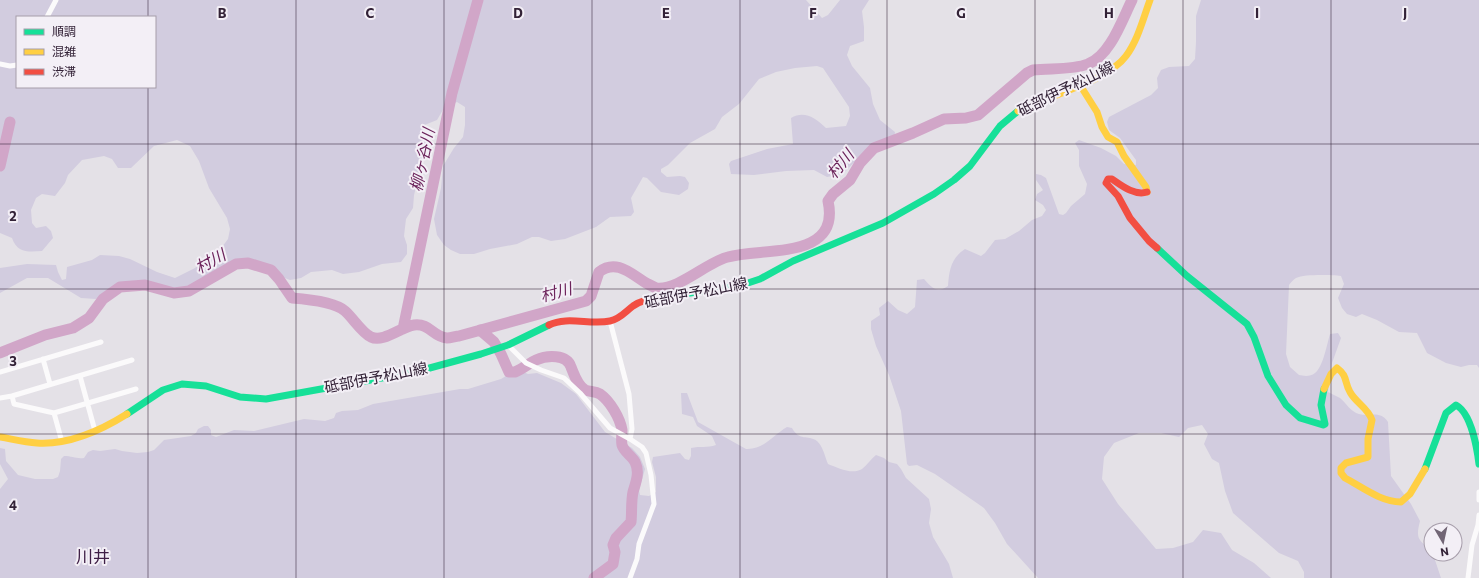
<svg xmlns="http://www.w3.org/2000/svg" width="1479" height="578" font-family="Commissioner,'Noto Sans JP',sans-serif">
	<rect width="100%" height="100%" fill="#e4e1e7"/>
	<path fill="#d2ccdf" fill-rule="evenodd" d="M 0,0 L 806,0 L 822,18 L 828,15 L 840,0 L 869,0 L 862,11 L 864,27 L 864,41 L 850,46 L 847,55 L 852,66 L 870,88 L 873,104 L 880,120 L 895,132 L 893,146 L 865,151 L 843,174 L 827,177 L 814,170 L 786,171 L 754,175 L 731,174 L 729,164 L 731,161 L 767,149 L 793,144 L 791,118 C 804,110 816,118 826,128 L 846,126 L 850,116 L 849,107 L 823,68 L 817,66 L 795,68 L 776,72 L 759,79 L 739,104 L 722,117 L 715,129 L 690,143 L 668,165 L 661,169 L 661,172 L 667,177 L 680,176 L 685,177 L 689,183 L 688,189 L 679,195 L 661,192 L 647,178 L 643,177 L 631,198 L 634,212 L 631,216 L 610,217 L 596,227 L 565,239 L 551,241 L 539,237 L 532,237 L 517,244 L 490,249 L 474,254 L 460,254 L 451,250 L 444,245 L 437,235 L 434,219 L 441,188 L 443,166 L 454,148 L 463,137 L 465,125 L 465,107 L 457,102 L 444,108 L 437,120 L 422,126 L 427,145 L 414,195 L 413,208 L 406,219 L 404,236 L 407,245 L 407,254 L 401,262 L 382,264 L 359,272 L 343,274 L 332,270 L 311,272 L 301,278 L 290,280 L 282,277 L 272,266 L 249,259 L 235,260 L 206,276 L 187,288 L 172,289 L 147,283 L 114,287 L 107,293 L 96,299 L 81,298 L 48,278 L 27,278 L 0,293 L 0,268 L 27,264 L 56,265 L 58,272 L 62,280 L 66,279 L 67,267 L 92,260 L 100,255 L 119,256 L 130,259 L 157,272 L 175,278 L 195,268 L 222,247 L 228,239 L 230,229 L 227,218 L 209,188 L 199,161 L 190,146 L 177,140 L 154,146 L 131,168 L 118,168 L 112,159 L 104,156 L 82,160 L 68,175 L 65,183 L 55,196 L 42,194 L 36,198 L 31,210 L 32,223 L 36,228 L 46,226 L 51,231 L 53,238 L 42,251 C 28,252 17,253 12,238 L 0,233 ZM 17,17 L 155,17 L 155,87 L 17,87 Z
		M 1201,0 L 1479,0 L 1479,368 L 1477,365 L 1469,365 L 1461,367 L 1446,363 L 1427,353 L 1417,333 L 1399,332 L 1377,320 L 1362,314 L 1356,317 L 1347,314 L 1342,308 L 1338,298 L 1344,284 L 1341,276 C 1331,275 1305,274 1296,278 C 1293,280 1291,282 1289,285 L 1286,354 L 1290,367 L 1299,375 C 1304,376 1310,377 1315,373 C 1323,367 1327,344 1330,334 L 1338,333 L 1341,338 L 1332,363 L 1328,392 C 1332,394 1336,396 1340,398 C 1346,403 1351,412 1359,414 C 1370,417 1380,410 1388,422 L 1391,476 L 1411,504 L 1420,521 C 1416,537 1417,540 1431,549 L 1431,554 L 1433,554 L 1441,578 L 1304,578 L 1304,572 L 1298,561 L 1279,553 L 1233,513 L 1225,491 L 1219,463 L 1212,459 L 1204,444 L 1208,434 L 1202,425 L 1188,428 L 1179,437 L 1161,433 L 1139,433 L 1114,443 L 1104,457 L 1102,479 L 1118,504 L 1156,549 L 1173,548 L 1193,542 L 1203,530 L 1221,533 L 1232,550 L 1254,563 L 1271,578 L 1038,578 L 1007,544 L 995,523 L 984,508 L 935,474 L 917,465 L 909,466 L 907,464 L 901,411 L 889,375 L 876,346 L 871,329 L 871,321 L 880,315 L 879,308 L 888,301 L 898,310 L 907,314 L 915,307 L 917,280 L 924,279 C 931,287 937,294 948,286 C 949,271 951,258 965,249 L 981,256 L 985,253 L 995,240 L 1005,239 L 1019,231 L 1032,220 L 1042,216 L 1046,210 L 1043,205 L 1035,200 L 1037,194 L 1043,190 L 1036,180 L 1036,174 L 1041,175 L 1046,178 L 1059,214 L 1063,215 L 1066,213 L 1071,206 L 1085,194 L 1087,184 L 1079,166 L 1079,150 L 1075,143 L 1079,140 L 1101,148 L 1116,156 L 1124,164 L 1136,165 L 1136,160 L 1120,138 L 1109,130 L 1107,122 L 1109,117 L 1151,95 L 1158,88 L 1157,78 L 1161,70 L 1169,67 L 1189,66 L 1195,59 L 1196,42 L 1196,16 Z
		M 517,369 L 528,374 L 537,373 L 561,383 L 576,394 L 605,432 L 632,448 L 640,457 L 645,469 L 639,490 L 640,495 L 649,496 L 656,492 L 656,477 L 652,462 L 653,457 L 680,453 L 685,459 L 689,460 L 691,456 L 691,448 C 700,446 707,448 716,445 L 712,436 L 697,426 L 693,417 L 682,414 L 681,393 L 687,393 L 698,422 L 746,449 C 764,450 773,435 787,427 L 792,428 C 800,442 807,434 817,441 C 823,446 825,457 828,464 C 838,468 852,475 862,469 C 867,465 871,459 876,455 L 884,458 L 889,462 L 897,464 L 901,469 L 906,478 L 929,499 L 931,509 L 929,523 L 933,537 L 949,564 L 953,578 L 0,578 L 0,489 L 8,479 L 0,464 L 0,448 L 5,449 L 6,461 L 18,475 L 35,479 L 53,479 L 58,477 L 60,471 L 61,459 L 64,456 C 72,456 76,459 84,458 L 88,452 L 93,450 L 100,451 L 115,449 L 122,451 L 137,453 L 148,452 L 154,450 L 164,440 L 191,436 L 196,433 L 198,429 L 204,426 L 208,426 L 211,430 L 211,435 L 216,437 L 234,430 L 254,431 L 304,419 L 325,421 L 334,418 L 336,413 L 342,411 L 358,410 L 373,404 L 460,389 L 468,389 L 501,379 Z"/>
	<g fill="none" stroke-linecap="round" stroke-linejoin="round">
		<path stroke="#d1a6c8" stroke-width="11" d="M 0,166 L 10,122
			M 403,329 L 452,93 L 478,0
			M 480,330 L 494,342 L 501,354 L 509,372 L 515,372 C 523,369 529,363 536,360 C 547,355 567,354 571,367 C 574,374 577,385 585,390 C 590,392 595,391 600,394 C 610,401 620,418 622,430 C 622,435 621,440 622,445 C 624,452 632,456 635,462 C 640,472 636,482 633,492 C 631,501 632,513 631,522 L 616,538 L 613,545 L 615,552 L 613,564 L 594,578
			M 0,353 L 45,335 L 73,328 L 89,318 L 103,299 L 120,287 L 145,285 L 174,293 L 189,291 L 236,264 L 248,263 L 271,270 L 279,279 L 292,298 C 305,299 335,302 345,311 C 353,318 362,333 371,337 C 383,343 401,327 414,325 C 430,323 433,337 447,338 C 451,338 456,336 459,336 L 586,301 L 591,296 L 599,272 C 617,258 632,275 648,284 C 650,285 654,287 656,288 C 678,291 707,262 728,257 C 762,247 841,261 828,201 L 833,194 L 850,180 L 860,163 L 874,148 L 913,133 L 944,119 L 966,118 L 978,115 L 1027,73 L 1033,70 C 1050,68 1073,70 1088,64 C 1110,56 1122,20 1132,0"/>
		<path stroke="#fbfafb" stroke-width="5" d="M 47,17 L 56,0
			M 0,64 L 10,66 L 17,65
			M 610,321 L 629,394 L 632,429 L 630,439
			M 508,345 L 526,363 L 541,370 L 564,378 L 580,393 L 610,428 L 630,439 L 642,447 L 646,453 L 651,475 L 654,504 L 639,544 L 637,559 L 630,578
			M 43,359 L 50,384
			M 0,372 L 101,342
			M 80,376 L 95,431
			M 12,396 L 14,404 L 54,413 L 136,389
			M 0,398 L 12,396 L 132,360
			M 54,413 L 62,442
			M 1479,492 L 1479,500
			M 1468,578 L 1472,545 L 1478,525 L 1479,515"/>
		<path stroke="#16e098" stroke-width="7" d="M 1157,248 L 1187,276 L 1247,324 L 1254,337 L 1268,376 L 1286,405 L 1300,418 L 1323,425 L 1325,424 L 1321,405 L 1324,389
			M 662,297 L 739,286 L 760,279 L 793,261 L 883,223 L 934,194 L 954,180 L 970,166 L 1000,126 L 1018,111
			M 127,414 L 163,390 L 182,384 L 206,386 L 240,397 L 266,399 L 415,372 L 481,354 L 508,345 L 549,325
			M 1425,469 L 1446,413 L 1456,405 C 1471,413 1477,448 1479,464"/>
		<path stroke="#ffcf43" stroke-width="7" d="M 1080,85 L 1097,112 L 1102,127 L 1108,137 L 1117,142 L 1124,156 L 1146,187 L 1147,192
			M 1018,111 C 1047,96 1108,81 1126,56 C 1138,40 1143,19 1150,0
			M 1324,389 L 1331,374 L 1337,368 C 1348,376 1344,382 1350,392 C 1356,403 1368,408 1372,420 L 1368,439 L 1368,457 L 1346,463 L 1341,468 L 1341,473 L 1345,478 C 1362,487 1381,502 1401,502 L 1410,494 L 1425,469
			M 0,437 C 12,439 24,442 37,443 C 69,445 100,431 127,414"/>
		<path stroke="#f24e42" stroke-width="7" d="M 1147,192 C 1135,196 1122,186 1112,179 L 1108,179 L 1106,183 L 1118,196 L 1130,218 L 1149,241 L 1157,248
			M 549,325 C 567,316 590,325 610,321 C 620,319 625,312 633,306 C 642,300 651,299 662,297"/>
	</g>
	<path fill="none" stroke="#332237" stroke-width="1" stroke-opacity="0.55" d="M 148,0 L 148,17M 296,0 L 296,578M 444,0 L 444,578M 592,0 L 592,578M 740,0 L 740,578M 887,0 L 887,578M 1035,0 L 1035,578M 1183,0 L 1183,578M 1331,0 L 1331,578M 148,87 L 148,578M 0,144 L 1479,144M 0,289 L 1479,289M 0,434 L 1479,434"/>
	<g text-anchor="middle" stroke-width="4" stroke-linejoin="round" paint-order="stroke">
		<g font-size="15" fill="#332237" stroke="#f3eff6">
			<text transform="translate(1066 89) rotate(-26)" y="5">砥部伊予松山線</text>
			<text transform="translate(696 293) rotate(-11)" y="5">砥部伊予松山線</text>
			<text transform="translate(376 378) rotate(-11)" y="5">砥部伊予松山線</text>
		</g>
		<g font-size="16" font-style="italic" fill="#6c235b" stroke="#f3eff6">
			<text transform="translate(422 160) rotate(-78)" y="6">柳ヶ谷川</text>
			<text transform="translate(840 164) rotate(-50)" y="6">村川</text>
			<text transform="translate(210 261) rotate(-29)" y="6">村川</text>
			<text transform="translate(556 292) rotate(-15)" y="6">村川</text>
		</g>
		<g font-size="17" fill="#402047" stroke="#f3eff6">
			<text x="93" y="563">川井</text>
		</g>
	</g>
	<g font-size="13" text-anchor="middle" font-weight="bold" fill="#332237" stroke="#f3eff6" stroke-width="4" stroke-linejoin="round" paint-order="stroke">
		<text x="222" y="18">B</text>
		<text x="370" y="18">C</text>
		<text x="518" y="18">D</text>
		<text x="666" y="18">E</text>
		<text x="813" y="18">F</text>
		<text x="961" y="18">G</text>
		<text x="1109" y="18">H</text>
		<text x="1257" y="18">I</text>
		<text x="1405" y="18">J</text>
		<text x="13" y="221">2</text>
		<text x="13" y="366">3</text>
		<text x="13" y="510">4</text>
	</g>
	<rect x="16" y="16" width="140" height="72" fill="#f3eff6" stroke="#a69daa"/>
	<rect x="24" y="29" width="20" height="6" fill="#16e098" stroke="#a69daa"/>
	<text x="52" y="36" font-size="12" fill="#332237">順調</text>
	<rect x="24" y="49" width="20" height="6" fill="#ffcf43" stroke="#a69daa"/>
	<text x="52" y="56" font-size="12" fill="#332237">混雑</text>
	<rect x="24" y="69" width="20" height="6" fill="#f24e42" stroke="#a69daa"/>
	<text x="52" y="76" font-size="12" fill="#332237">渋滞</text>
	<g transform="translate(1443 542) rotate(171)"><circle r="19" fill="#f3eff6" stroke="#a69daa"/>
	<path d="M0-3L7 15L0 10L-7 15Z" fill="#716575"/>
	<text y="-6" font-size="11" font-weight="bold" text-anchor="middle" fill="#332237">N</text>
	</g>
</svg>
